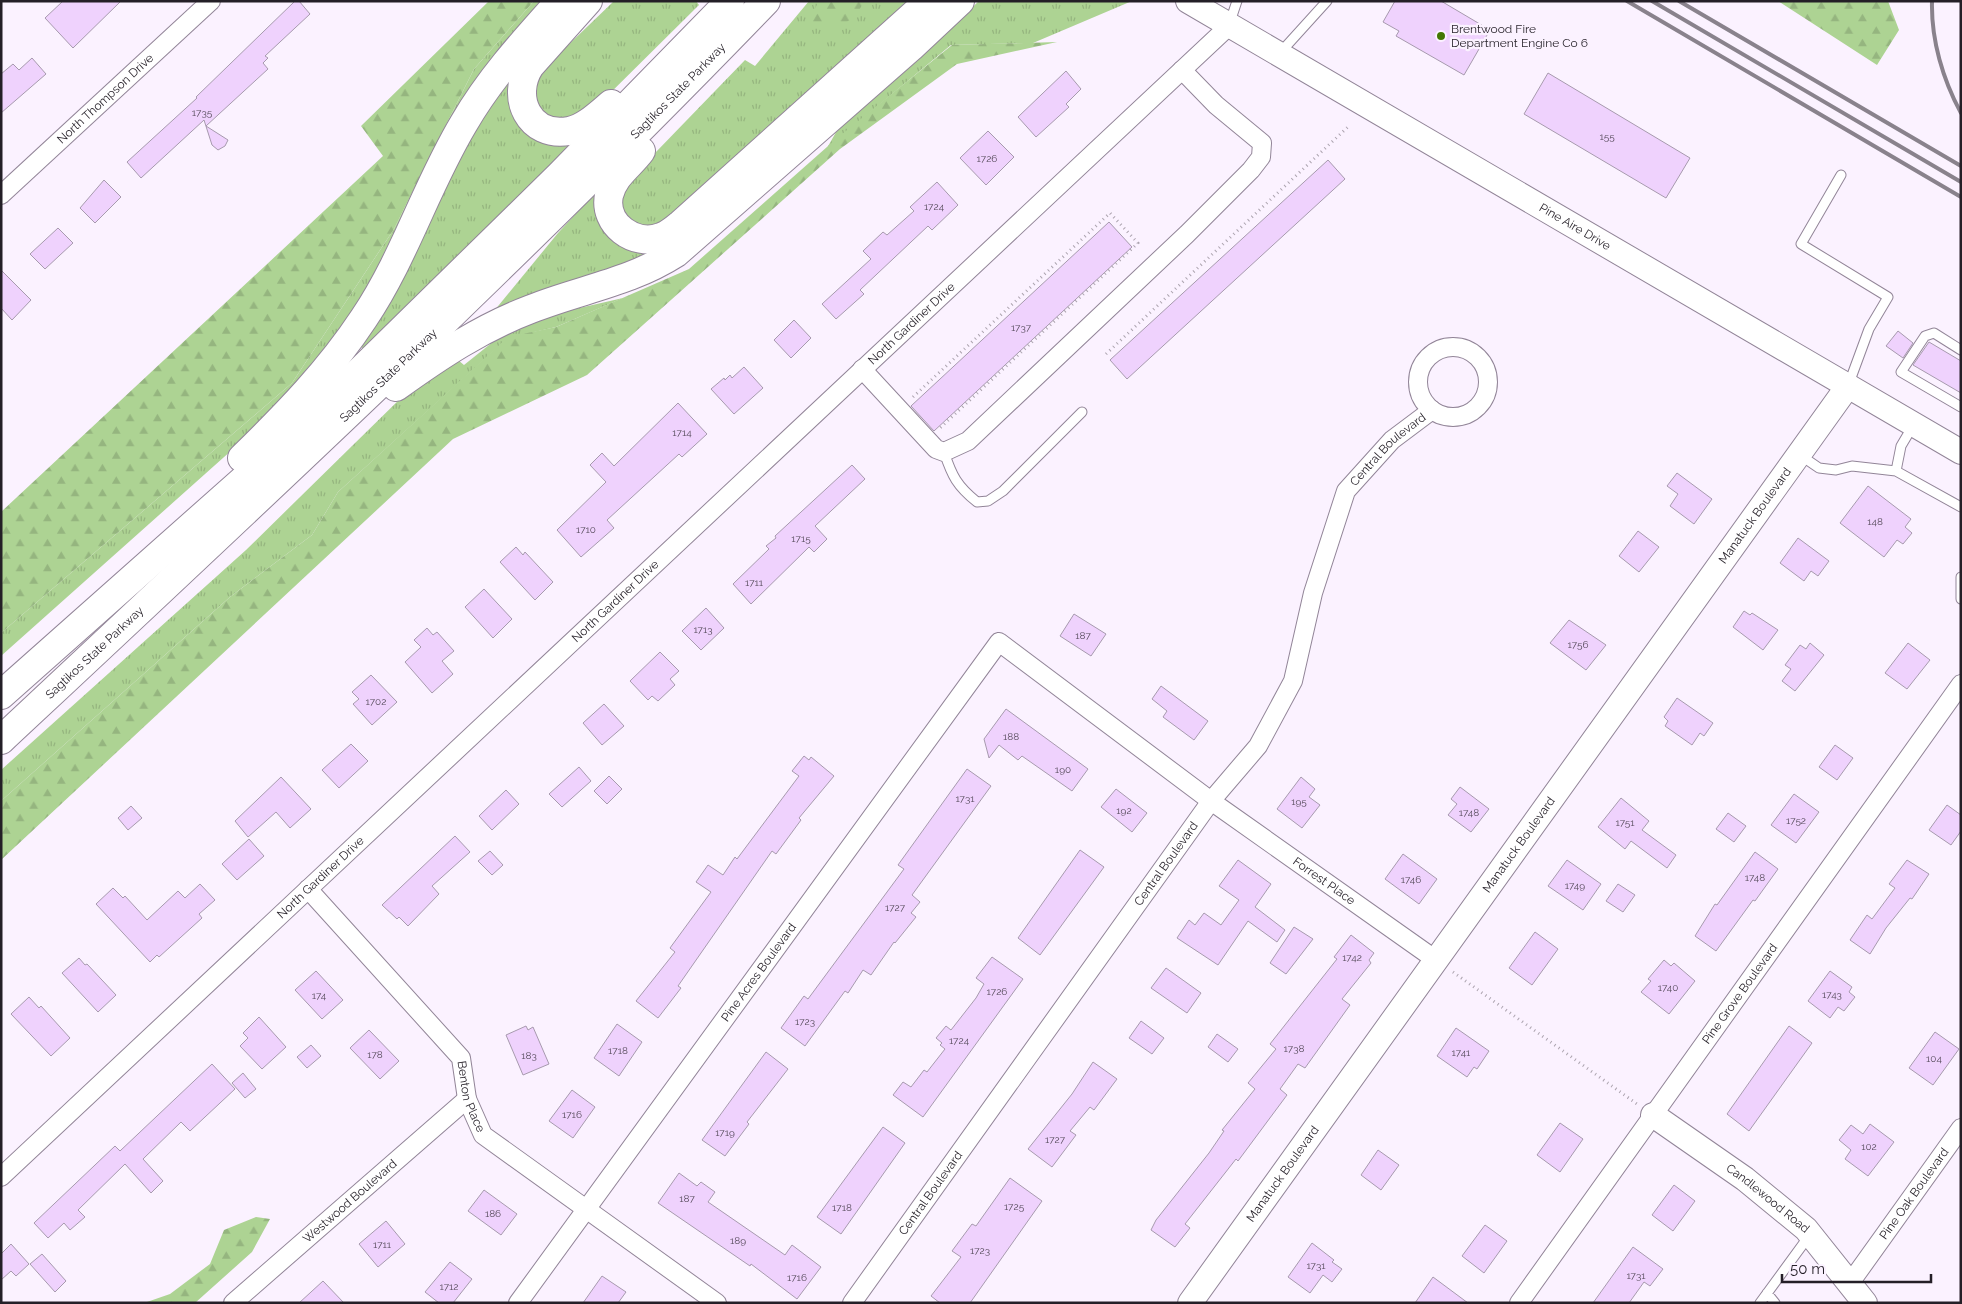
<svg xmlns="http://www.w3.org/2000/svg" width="1962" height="1304" font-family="Raleway,sans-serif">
	<defs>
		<pattern id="grass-tufts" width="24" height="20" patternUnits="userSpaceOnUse" patternTransform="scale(1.25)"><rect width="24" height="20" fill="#add393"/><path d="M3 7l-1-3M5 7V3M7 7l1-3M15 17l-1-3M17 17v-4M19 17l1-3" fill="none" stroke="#95b57f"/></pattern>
		<pattern id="forest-firs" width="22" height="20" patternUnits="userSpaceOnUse" patternTransform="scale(1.25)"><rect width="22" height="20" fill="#add393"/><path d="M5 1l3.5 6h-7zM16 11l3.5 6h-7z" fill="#95b57f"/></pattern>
	</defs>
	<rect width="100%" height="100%" fill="#fbf2ff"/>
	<path fill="url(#grass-tufts)" d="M 534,1 L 549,1 L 358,304 L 297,392 L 1,656 L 1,633 L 292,383 L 394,229 L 474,69 Z
		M 614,1 L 696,1 L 699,5 L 587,116 L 556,126 L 532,103 L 538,74 Z
		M 809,1 L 913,1 L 655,232 L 621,218 L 621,190 L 626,183 L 745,60 L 755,66 Z
		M 979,1 L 1132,1 L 1033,43 L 951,45 L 827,148 L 847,113 L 912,64 Z
		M 511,79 C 504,104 517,132 542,142 C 550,145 564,143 573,143 L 364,349 L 355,343 L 469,127 Z
		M 597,191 C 596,246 616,243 662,248 L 485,322 L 558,233 Z
		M 623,298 L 556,327 L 508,338 L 338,492 L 312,535 L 230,597 L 1,801 L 1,770 L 246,550 L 405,394 L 458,360 L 464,365 L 499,337 L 522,327 L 562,312 Z"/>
	<path fill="url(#forest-firs)" d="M 489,1 L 534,1 L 474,69 L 394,229 L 292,383 L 1,633 L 1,512 L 383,156 L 361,126 Z
		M 819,1 L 864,1 C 851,30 834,26 806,26 Z
		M 1778,1 L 1888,1 L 1899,30 L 1877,65 Z
		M 1057,42 L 957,64 L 840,149 L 587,375 L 453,439 L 1,860 L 1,801 L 230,597 L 312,535 L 338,492 L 508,337 L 556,327 L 689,269 L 836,139 L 952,45 Z
		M 256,1217 L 270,1219 L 252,1252 L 195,1303 L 144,1303 L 170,1294 L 210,1264 L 224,1230 Z"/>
	<path fill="#efd2fd" stroke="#a79aae" d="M 63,1 L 121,1 L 73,48 L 45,18 Z
		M 295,1 L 299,1 L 310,14 L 265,56 L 268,58 L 263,63 L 268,69 L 206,126 L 228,140 L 225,146 L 218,150 L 212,145 L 204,120 L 141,178 L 127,162 L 197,98 L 196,97 Z
		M 1395,1 L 1441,1 L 1490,30 L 1464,75 L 1396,36 L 1399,31 L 1383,22 Z
		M 32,58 L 46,74 L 1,113 L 1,74 L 13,64 L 19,70 Z
		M 1066,71 L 1081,89 L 1066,104 L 1069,107 L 1036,137 L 1018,117 Z
		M 1548,73 L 1690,158 L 1666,198 L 1524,114 Z
		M 988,131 L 1014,157 L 986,185 L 960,158 Z
		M 1328,160 L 1345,179 L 1127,379 L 1110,360 Z
		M 104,180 L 121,197 L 95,223 L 80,208 Z
		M 937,182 L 958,205 L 932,230 L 928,226 L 860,290 L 864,294 L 836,319 L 822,304 L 871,259 L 863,251 L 883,232 L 887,235 L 914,211 L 910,207 Z
		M 1109,222 L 1132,247 L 934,431 L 911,406 Z
		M 58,228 L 73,243 L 45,269 L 30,254 Z
		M 1,270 L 31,300 L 12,320 L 1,308 Z
		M 794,320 L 811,338 L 791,358 L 774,340 Z
		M 1898,331 L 1913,343 L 1903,358 L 1886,346 Z
		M 1929,342 L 1961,361 L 1961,393 L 1913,365 Z
		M 744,367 L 763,388 L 734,414 L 711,389 L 724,378 L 725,380 L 730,375 L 732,378 Z
		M 678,403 L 707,434 L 682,457 L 679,454 L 607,520 L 614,528 L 581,557 L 557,530 L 606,482 L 590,465 L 602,453 L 614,466 Z
		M 852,465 L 865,479 L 815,526 L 827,539 L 814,552 L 809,547 L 751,604 L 733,584 L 769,549 L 766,546 L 776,538 L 775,536 Z
		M 1677,473 L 1712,499 L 1694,524 L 1670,506 L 1678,494 L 1667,486 Z
		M 1868,486 L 1911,519 L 1905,527 L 1912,533 L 1903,544 L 1897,540 L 1884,557 L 1840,523 Z
		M 1638,531 L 1659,547 L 1639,572 L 1619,556 Z
		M 1798,538 L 1829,561 L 1818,576 L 1811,571 L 1804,581 L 1780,563 Z
		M 516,547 L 523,555 L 525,552 L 553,582 L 535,600 L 500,562 Z
		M 484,589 L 512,619 L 493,638 L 465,607 Z
		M 706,608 L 724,628 L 701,650 L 682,631 Z
		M 1744,611 L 1750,615 L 1752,613 L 1778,630 L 1763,650 L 1733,627 Z
		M 1074,614 L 1106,634 L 1091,656 L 1060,636 Z
		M 1569,620 L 1606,645 L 1586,670 L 1550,643 Z
		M 427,628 L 433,635 L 437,632 L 454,651 L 442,661 L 453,674 L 432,693 L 405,662 L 421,647 L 414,640 Z
		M 1810,643 L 1824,655 L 1795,691 L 1782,681 L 1791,669 L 1785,665 L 1800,645 L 1806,649 Z
		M 1908,643 L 1930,660 L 1907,689 L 1885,673 Z
		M 660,652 L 679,671 L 670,679 L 675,685 L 658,701 L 652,696 L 648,700 L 630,681 Z
		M 371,675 L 397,702 L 372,725 L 353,704 L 359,699 L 352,692 Z
		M 1161,686 L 1208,721 L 1194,740 L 1163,717 L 1167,711 L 1152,699 Z
		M 1677,698 L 1713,723 L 1704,736 L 1700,733 L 1692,745 L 1665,726 L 1668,721 L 1664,717 Z
		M 604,704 L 624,726 L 602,745 L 583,723 Z
		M 1006,709 L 1088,769 L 1072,791 L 1022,756 L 1018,760 L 999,745 L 989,758 L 984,739 Z
		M 351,744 L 368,761 L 339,788 L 322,770 Z
		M 1835,745 L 1853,758 L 1837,780 L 1819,767 Z
		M 804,756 L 809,760 L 811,757 L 834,776 L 799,818 L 801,820 L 776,854 L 772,851 L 678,986 L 681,988 L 658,1018 L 636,1001 L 675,952 L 670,948 L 711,892 L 696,882 L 708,865 L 723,875 L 735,857 L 737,859 L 799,776 L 792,771 Z
		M 579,767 L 591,781 L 562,807 L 549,794 Z
		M 967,769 L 991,786 L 912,895 L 920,902 L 911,913 L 916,917 L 895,943 L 894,942 L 871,975 L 863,970 L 848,993 L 845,991 L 805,1046 L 781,1028 L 804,996 L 808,999 L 904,869 L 898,865 Z
		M 609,776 L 622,789 L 607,804 L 594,791 Z
		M 281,777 L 311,809 L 290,828 L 276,812 L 248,837 L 235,821 Z
		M 1301,777 L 1315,789 L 1309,797 L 1320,805 L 1302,828 L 1277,809 Z
		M 1460,787 L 1489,809 L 1471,832 L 1448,815 L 1457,804 L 1451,799 Z
		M 1116,789 L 1147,813 L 1132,832 L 1101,807 Z
		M 506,790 L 519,804 L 492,830 L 479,816 Z
		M 1794,794 L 1819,812 L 1796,843 L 1771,825 Z
		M 1621,798 L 1649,821 L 1642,830 L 1676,855 L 1667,868 L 1631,841 L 1625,849 L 1598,827 Z
		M 1947,805 L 1961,815 L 1961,831 L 1951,845 L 1929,830 Z
		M 131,806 L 142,818 L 128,830 L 118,818 Z
		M 1728,813 L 1746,826 L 1734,842 L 1716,829 Z
		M 455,836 L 470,852 L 432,886 L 439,894 L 408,926 L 399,917 L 397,919 L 382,905 Z
		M 249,839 L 264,856 L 237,880 L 222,864 Z
		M 1080,850 L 1104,867 L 1040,955 L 1018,938 Z
		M 490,851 L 503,865 L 492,875 L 478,861 Z
		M 1755,852 L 1778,869 L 1755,901 L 1753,900 L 1716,951 L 1695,936 L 1715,904 L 1717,905 Z
		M 1403,854 L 1437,879 L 1419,904 L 1385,879 Z
		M 1238,860 L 1271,884 L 1255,907 L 1285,930 L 1277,942 L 1248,921 L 1218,965 L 1177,938 L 1189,920 L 1195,925 L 1204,913 L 1221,925 L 1239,900 L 1219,886 Z
		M 1567,860 L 1601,884 L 1583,910 L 1548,886 Z
		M 1907,860 L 1929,874 L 1912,899 L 1910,898 L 1886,928 L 1870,954 L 1850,940 L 1867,915 L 1872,919 L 1895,888 L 1889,884 Z
		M 200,884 L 215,900 L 199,914 L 202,918 L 159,957 L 157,955 L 150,962 L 96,904 L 113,888 L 123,898 L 125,896 L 147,920 L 178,891 L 185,898 Z
		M 1618,884 L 1635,895 L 1623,912 L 1606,901 Z
		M 1294,927 L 1313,939 L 1286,974 L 1270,963 Z
		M 1535,932 L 1558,949 L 1532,985 L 1509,968 Z
		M 1351,935 L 1374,953 L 1369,960 L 1371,963 L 1342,999 L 1350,1005 L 1305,1068 L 1298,1064 L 1280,1089 L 1287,1095 L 1238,1161 L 1236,1159 L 1185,1224 L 1190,1228 L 1175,1247 L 1151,1230 L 1156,1220 L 1209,1153 L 1224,1131 L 1222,1130 L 1255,1089 L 1248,1083 L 1276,1049 L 1270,1044 L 1337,959 L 1334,957 Z
		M 992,957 L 1023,979 L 923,1117 L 893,1095 L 903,1082 L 911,1087 L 924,1070 L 927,1072 L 945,1049 L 940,1045 L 942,1043 L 936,1038 L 946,1026 L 951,1030 L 976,998 L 984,984 L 976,978 Z
		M 79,958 L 85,965 L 87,964 L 116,995 L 98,1012 L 62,973 Z
		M 1664,960 L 1671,966 L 1674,963 L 1695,981 L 1669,1014 L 1641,992 L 1651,981 L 1648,979 Z
		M 1166,968 L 1201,993 L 1187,1013 L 1151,988 Z
		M 316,971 L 343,1000 L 322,1019 L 295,990 Z
		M 1830,971 L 1852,987 L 1849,992 L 1855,997 L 1844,1011 L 1838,1007 L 1830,1018 L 1808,1001 Z
		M 29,997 L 39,1008 L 41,1006 L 70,1038 L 51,1056 L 11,1014 Z
		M 259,1017 L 286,1047 L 262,1069 L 240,1046 L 248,1038 L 243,1033 Z
		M 1141,1021 L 1164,1038 L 1152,1054 L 1129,1038 Z
		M 617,1024 L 642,1042 L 619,1076 L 594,1058 Z
		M 526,1026 L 528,1030 L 533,1027 L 549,1064 L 523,1075 L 506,1035 Z
		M 1789,1026 L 1812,1043 L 1749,1131 L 1727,1114 Z
		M 1456,1028 L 1489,1051 L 1477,1069 L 1474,1067 L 1467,1077 L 1437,1056 Z
		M 369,1030 L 399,1061 L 380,1079 L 350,1048 Z
		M 1935,1032 L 1959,1049 L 1933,1085 L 1909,1068 Z
		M 1217,1034 L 1238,1049 L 1228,1062 L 1208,1047 Z
		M 311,1045 L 321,1056 L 307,1068 L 297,1057 Z
		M 766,1052 L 788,1069 L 747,1122 L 749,1124 L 725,1156 L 702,1140 Z
		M 1093,1062 L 1117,1079 L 1094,1110 L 1090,1107 L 1070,1131 L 1076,1135 L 1052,1167 L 1028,1149 L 1072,1094 Z
		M 212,1064 L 235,1089 L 190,1131 L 181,1122 L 143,1159 L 163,1181 L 151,1193 L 125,1164 L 78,1210 L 85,1217 L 70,1230 L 64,1223 L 48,1238 L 34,1223 L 115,1146 L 120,1151 Z
		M 243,1073 L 256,1089 L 245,1098 L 232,1083 Z
		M 572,1090 L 595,1107 L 573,1138 L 549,1121 Z
		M 1560,1123 L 1583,1139 L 1560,1172 L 1537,1155 Z
		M 1870,1124 L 1894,1142 L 1868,1176 L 1845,1159 L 1851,1150 L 1839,1140 L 1851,1125 L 1863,1134 Z
		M 883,1127 L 905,1143 L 841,1234 L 817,1217 Z
		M 1378,1150 L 1399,1165 L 1381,1190 L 1361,1175 Z
		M 679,1173 L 697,1186 L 701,1182 L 715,1192 L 708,1202 L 785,1255 L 792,1245 L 821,1267 L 797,1299 L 751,1264 L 750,1266 L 658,1203 Z
		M 1010,1178 L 1042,1201 L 970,1303 L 940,1303 L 931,1296 L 961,1257 L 952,1251 L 972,1224 L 976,1226 Z
		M 1674,1185 L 1695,1201 L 1673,1231 L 1652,1215 Z
		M 484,1190 L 517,1214 L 501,1235 L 468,1211 Z
		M 386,1221 L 405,1244 L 378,1267 L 359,1244 Z
		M 1485,1225 L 1507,1241 L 1484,1273 L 1462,1256 Z
		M 1312,1243 L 1334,1260 L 1332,1262 L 1342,1269 L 1332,1282 L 1323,1275 L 1310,1293 L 1288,1277 Z
		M 11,1244 L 29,1264 L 16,1276 L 11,1271 L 1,1280 L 1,1254 Z
		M 1633,1247 L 1663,1269 L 1650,1286 L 1644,1282 L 1629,1303 L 1593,1303 Z
		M 42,1254 L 66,1281 L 55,1292 L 30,1264 Z
		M 450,1262 L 472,1279 L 453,1303 L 439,1303 L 425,1292 Z
		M 602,1276 L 626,1292 L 618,1303 L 583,1303 Z
		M 1433,1277 L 1468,1303 L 1415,1303 Z
		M 323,1281 L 344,1303 L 299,1303 Z"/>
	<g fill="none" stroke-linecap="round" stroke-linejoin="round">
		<defs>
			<path id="lane" d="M 1229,25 L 1237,1
				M 1279,54 L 1327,1
				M 1841,175 L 1801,244 L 1888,297 L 1869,329 L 1848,386
				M 1961,350 L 1934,333 L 1925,336 L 1901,372 L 1961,407
				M 944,452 C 952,476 957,486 977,502 L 988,501 L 1003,491 L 1082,412
				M 1800,455 L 1819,468 L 1836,470 L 1852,466 L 1896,471 L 1961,507
				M 1896,471 L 1901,446 L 1914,424
				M 1961,577 L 1961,599
				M 1767,1293 L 1775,1303
				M 1760,1303 L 1809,1236"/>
			<g id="street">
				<path id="s1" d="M 1,195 L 211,1"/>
				<circle cx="1453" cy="382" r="35"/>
				<path d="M 862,369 L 936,449 L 944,452 L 968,441 L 1187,234 L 1251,170 L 1261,157 L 1262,143 L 1216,105 L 1182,70"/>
				<path id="s2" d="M 308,889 L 461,1058 L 467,1099 L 483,1135 L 717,1303"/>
				<path id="s3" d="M 1,1177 L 1229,26"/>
				<path id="s4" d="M 1850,1283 L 1961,1128"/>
				<path id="s5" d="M 233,1303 L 467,1099"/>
				<path id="s6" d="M 518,1303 L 999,642 L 1211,801 L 1436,960"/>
				<path id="s7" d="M 852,1303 L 1211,801 L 1258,746 L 1293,681 L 1313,593 L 1346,491 L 1392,440 L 1432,410"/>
				<path id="s8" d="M 1519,1303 L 1961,684"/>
			</g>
			<g id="secondary">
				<path id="s9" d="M 1188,1 L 1961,452"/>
				<path id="s10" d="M 1653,1115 L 1745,1179 L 1806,1229 L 1865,1303"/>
				<path id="s11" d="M 1190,1303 L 1848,386"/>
			</g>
			<g id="highway">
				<path d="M 588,1 L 530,66 C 510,97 529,138 569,131 C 585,128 599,114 611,104"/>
				<path d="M 641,151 C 630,166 614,175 609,195 C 603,224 634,247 661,237 C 668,235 675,229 681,224 L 929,1"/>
				<path d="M 396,387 C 439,356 481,328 531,309 C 581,289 629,283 676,253 L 911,47 L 960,1"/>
				<path d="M 242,458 C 287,414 329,371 364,318 C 405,257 426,186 464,123 C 490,78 525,40 560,1"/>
				<path d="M 1,695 L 303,427 L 560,175 L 730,1"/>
				<path id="s12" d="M 1,740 C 260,498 520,256 766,1"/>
			</g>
		</defs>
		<use href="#lane" stroke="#928598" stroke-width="11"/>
		<use href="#street" stroke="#928598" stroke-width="20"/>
		<use href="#secondary" stroke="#928598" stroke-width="26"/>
		<use href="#highway" stroke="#928598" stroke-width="30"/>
		<path stroke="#aca4af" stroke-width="3" stroke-dasharray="1 4" stroke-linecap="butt" d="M 1106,354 L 1350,125
			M 913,397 L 1110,213 L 1138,243 L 940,428
			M 1453,972 L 1637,1104"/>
		<use href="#lane" stroke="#fff" stroke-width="9"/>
		<use href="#street" stroke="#fff" stroke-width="18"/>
		<use href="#secondary" stroke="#fff" stroke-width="24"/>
		<use href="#highway" stroke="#fff" stroke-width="28"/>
		<path stroke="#89828c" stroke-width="4" d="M 1627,1 L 1961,197
			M 1652,1 L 1961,182
			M 1679,1 L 1961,166
			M 1932,1 C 1931,40 1943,80 1961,113"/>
	</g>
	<circle fill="#437702" stroke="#fbf2ff" stroke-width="2" cx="1441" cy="36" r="5"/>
	<g text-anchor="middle" stroke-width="4.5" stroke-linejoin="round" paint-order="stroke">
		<g font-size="10" fill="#574c5c">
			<text x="202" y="116">1735</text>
			<text x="1607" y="140">155</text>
			<text x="987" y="162">1726</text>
			<text x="934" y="210">1724</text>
			<text x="1021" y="331">1737</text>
			<text x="682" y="436">1714</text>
			<text x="1875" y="525">148</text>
			<text x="586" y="533">1710</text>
			<text x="801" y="542">1715</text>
			<text x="754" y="586">1711</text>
			<text x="703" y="633">1713</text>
			<text x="1083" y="639">187</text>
			<text x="1578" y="648">1756</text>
			<text x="376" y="705">1702</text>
			<text x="1011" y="740">188</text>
			<text x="1063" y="773">190</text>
			<text x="965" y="802">1731</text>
			<text x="1299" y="805">195</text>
			<text x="1124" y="814">192</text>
			<text x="1469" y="816">1748</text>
			<text x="1796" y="824">1752</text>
			<text x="1625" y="826">1751</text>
			<text x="1755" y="881">1748</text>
			<text x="1411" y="883">1746</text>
			<text x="1575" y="889">1749</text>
			<text x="895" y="911">1727</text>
			<text x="1352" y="961">1742</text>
			<text x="1668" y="991">1740</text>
			<text x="997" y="995">1726</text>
			<text x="1832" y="998">1743</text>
			<text x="319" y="999">174</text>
			<text x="805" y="1025">1723</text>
			<text x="959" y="1044">1724</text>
			<text x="1294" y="1052">1738</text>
			<text x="618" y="1054">1718</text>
			<text x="1461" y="1056">1741</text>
			<text x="375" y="1058">178</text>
			<text x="529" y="1059">183</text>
			<text x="1934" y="1062">104</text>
			<text x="572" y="1118">1716</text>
			<text x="725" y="1136">1719</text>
			<text x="1055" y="1143">1727</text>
			<text x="1869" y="1150">102</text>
			<text x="687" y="1202">187</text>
			<text x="1014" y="1210">1725</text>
			<text x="842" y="1211">1718</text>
			<text x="493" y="1217">186</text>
			<text x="738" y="1244">189</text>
			<text x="382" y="1248">1711</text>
			<text x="980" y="1254">1723</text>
			<text x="1316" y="1269">1731</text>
			<text x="1636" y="1279">1731</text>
			<text x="797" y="1281">1716</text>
			<text x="449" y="1290">1712</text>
		</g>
		<g font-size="12" fill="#241f27" stroke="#fbf2ff" text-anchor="start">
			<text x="1451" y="33">Brentwood Fire<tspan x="1451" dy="14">Department Engine Co 6</tspan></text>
		</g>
		<g font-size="12" fill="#241f27" stroke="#fbf2ff">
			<text dy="4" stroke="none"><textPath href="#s12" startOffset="938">Sagtikos State Parkway</textPath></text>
			<text dy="4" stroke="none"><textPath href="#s1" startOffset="142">North Thompson Drive</textPath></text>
			<text dy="4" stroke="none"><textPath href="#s9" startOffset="448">Pine Aire Drive</textPath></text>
			<text dy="4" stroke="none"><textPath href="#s3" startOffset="1248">North Gardiner Drive</textPath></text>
			<text dy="4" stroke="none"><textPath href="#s12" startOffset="532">Sagtikos State Parkway</textPath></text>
			<text dy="4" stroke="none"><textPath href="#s7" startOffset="1020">Central Boulevard</textPath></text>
			<text dy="4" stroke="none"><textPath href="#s11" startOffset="969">Manatuck Boulevard</textPath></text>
			<text dy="4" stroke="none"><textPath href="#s3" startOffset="842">North Gardiner Drive</textPath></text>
			<text dy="4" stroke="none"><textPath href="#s12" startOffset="128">Sagtikos State Parkway</textPath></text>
			<text dy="4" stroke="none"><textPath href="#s11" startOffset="564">Manatuck Boulevard</textPath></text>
			<text dy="4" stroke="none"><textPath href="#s7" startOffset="540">Central Boulevard</textPath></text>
			<text dy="4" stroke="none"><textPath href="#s3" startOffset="438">North Gardiner Drive</textPath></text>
			<text dy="4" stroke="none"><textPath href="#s6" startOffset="1221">Forrest Place</textPath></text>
			<text dy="4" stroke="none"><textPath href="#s6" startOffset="409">Pine Acres Boulevard</textPath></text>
			<text dy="4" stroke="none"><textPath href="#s8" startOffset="380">Pine Grove Boulevard</textPath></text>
			<text dy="4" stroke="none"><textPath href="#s2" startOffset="268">Benton Place</textPath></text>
			<text dy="4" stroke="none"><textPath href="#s11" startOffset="159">Manatuck Boulevard</textPath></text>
			<text dy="4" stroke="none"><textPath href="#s7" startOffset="135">Central Boulevard</textPath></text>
			<text dy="4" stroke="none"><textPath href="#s4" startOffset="110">Pine Oak Boulevard</textPath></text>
			<text dy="4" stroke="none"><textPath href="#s10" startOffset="142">Candlewood Road</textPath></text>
			<text dy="4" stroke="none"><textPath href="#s5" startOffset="155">Westwood Boulevard</textPath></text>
		</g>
	</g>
	<rect width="1962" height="1304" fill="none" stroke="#241f27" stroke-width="5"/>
	<path d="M1782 1274v8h149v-8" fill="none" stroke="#241f27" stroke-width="2.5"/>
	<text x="1790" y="1274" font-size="15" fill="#241f27" stroke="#fbf2ff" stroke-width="4" paint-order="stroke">50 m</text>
</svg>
